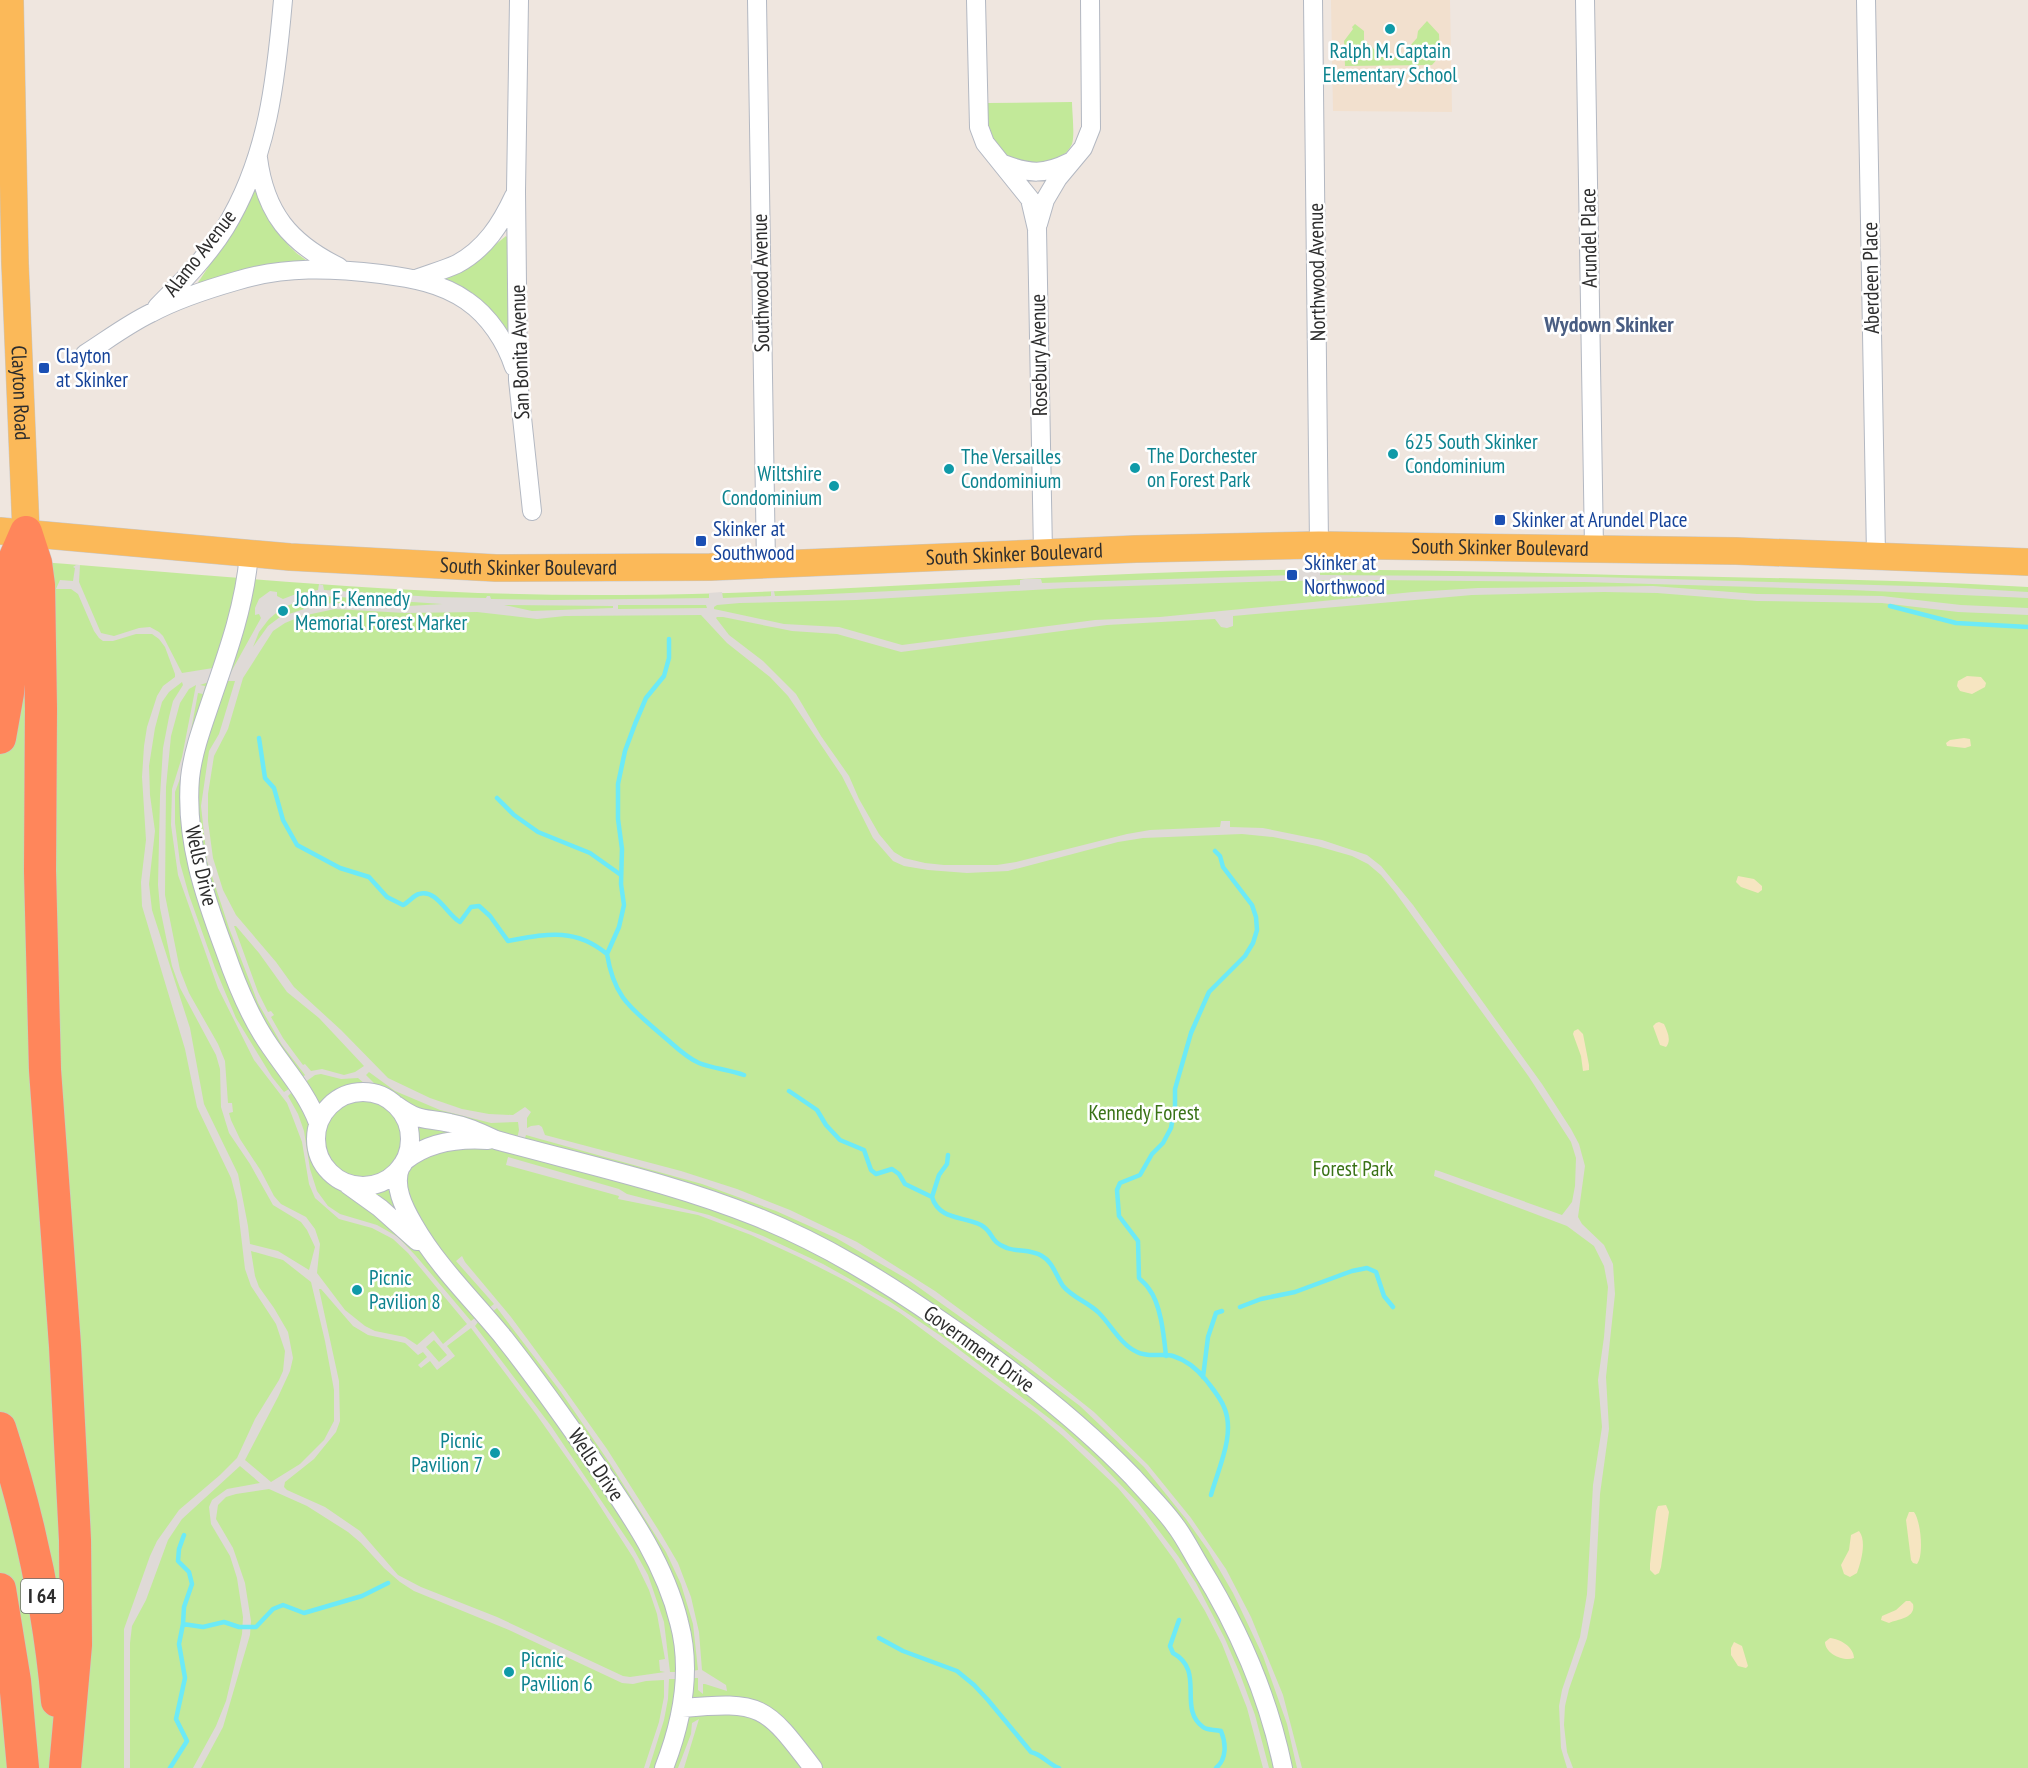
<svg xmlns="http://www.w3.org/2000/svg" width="2028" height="1768" font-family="'PT Sans Narrow',sans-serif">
	<rect width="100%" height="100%" fill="#efe6df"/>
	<path fill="#f2e0ce" d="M 1331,0 L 1450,0 L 1452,112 L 1333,111 Z"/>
	<path fill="#c2e999" d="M 1427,21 L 1439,34 L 1440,56 L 1432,65 L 1345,66 L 1344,41 L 1353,29 L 1352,27 L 1355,24 L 1364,31 L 1364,40 L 1384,58 L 1400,57 L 1417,38 L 1418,31 Z
		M 1072,102 C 1072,111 1075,136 1072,144 C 1060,171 1010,167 995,144 C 987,131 988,117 988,103 Z
		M 255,191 L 258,191 C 270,218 281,244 306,260 L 306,263 L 197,284 L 227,239 L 252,193 Z
		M 506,236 L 508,239 L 509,333 L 506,334 L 444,284 L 444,278 L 467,268 Z
		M 0,559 C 207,574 413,597 621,595 C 808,594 995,578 1182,572 C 1328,567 1474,571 1620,575 C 1756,578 1892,579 2028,587 L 2028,1768 L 0,1768 Z"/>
	<path fill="#f6e5c1" d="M 1967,676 L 1981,677 L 1986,683 L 1985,687 L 1972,694 L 1960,691 L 1957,686 L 1958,681 Z
		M 1964,738 L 1970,739 L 1971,746 L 1965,748 L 1947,746 L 1946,743 L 1950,740 Z
		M 1738,876 L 1754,879 L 1762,886 L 1762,890 L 1758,893 L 1741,887 L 1736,882 Z
		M 1659,1022 L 1664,1024 C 1667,1031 1672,1040 1666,1047 L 1660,1045 L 1653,1026 L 1656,1023 Z
		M 1578,1029 L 1583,1034 L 1589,1065 L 1589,1070 L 1583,1071 L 1581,1056 L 1573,1034 L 1574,1031 Z
		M 1666,1505 L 1669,1512 L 1661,1567 L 1659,1573 L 1655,1575 L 1650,1570 L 1650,1564 L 1656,1511 L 1658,1506 Z
		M 1909,1512 L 1914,1512 C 1921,1521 1924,1556 1917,1564 L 1913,1563 L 1911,1560 L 1906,1520 Z
		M 1859,1531 C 1867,1541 1861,1562 1857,1573 L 1850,1577 L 1844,1574 L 1841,1565 L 1849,1550 L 1851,1535 Z
		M 1906,1601 L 1910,1601 L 1913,1604 C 1916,1618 1899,1619 1889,1623 L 1881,1620 L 1882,1616 L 1896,1610 Z
		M 1830,1638 C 1840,1639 1854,1647 1854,1658 C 1844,1662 1825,1654 1825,1642 Z
		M 1734,1642 L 1742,1646 L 1748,1666 L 1746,1668 L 1738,1666 L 1731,1655 L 1731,1648 Z"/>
	<path fill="#dfdad7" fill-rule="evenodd" d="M 76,565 L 80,565 L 79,582 L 101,633 L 114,636 L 139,628 L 150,627 L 159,632 L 163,636 L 182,673 L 213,668 L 209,682 L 200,685 L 205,686 L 203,694 L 198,693 L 184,768 L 175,792 L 175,823 L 180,863 L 189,895 L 215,968 L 236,1018 L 272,1077 L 284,1092 L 289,1089 L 292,1092 L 288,1096 L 298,1114 L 304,1131 L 310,1169 L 317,1191 L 328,1206 L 340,1214 L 377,1225 L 398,1237 L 416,1256 L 471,1321 L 475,1318 L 478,1322 L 475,1326 L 551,1426 L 633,1548 L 648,1575 L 664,1622 L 670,1672 L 675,1672 L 676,1675 L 676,1679 L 669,1679 L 668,1699 L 664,1720 L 649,1768 L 644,1768 L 659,1722 L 664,1697 L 664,1680 L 646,1681 L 633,1684 L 622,1683 L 509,1630 L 414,1591 L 400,1582 L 384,1568 L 361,1543 L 348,1532 L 307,1506 L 269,1489 L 236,1494 L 226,1497 L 218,1505 L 216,1519 L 233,1548 L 245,1583 L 251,1621 L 250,1635 L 223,1727 L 201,1768 L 193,1768 L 216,1726 L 226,1701 L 242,1634 L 243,1617 L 237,1578 L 230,1556 L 211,1524 L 209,1507 L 212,1500 L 227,1489 L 260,1483 L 240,1466 L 182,1519 L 168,1540 L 146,1600 L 132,1626 L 130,1643 L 130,1768 L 124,1768 L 124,1629 L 150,1556 L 157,1541 L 179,1510 L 220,1475 L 237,1458 L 255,1419 L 279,1380 L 283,1371 L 285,1351 L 276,1324 L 251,1286 L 245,1269 L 237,1201 L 231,1178 L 197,1107 L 185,1049 L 142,906 L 141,882 L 146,840 L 142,777 L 144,746 L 147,727 L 157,696 L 163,686 L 175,677 L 175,674 L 165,647 L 159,639 L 152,634 L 136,634 L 113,641 L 103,641 L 99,638 L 94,631 L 78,594 L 71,589 L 56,589 L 60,580 L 73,581 L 75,568 L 73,567 ZM 182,682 L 183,685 L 173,701 L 169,717 L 163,748 L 160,796 L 158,885 L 160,908 L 172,966 L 180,988 L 216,1055 L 220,1069 L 221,1107 L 229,1133 L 250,1164 L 273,1205 L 301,1222 L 307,1230 L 315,1247 L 309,1270 L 278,1251 L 250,1244 L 248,1226 L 238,1174 L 204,1104 L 190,1028 L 152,910 L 149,884 L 155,831 L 150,795 L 149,766 L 155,728 L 162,702 L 169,692 ZM 196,685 L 182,757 L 172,789 L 171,825 L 178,875 L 218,988 L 254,1060 L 287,1103 L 291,1113 L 302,1142 L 309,1184 L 315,1198 L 339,1219 L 372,1228 L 393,1239 L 408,1253 L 467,1324 L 443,1344 L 433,1331 L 417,1345 L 405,1337 L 375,1331 L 365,1326 L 345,1310 L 317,1273 L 320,1244 L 315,1229 L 306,1217 L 281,1204 L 274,1196 L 261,1171 L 240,1139 L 231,1120 L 229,1113 L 233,1112 L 232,1103 L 228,1103 L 225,1061 L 218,1044 L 189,993 L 180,970 L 165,895 L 166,787 L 171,736 L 180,703 L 189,689 ZM 251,1251 L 283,1260 L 311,1282 L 325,1341 L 334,1390 L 334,1421 L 324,1440 L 300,1464 L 271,1482 L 245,1460 L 278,1397 L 290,1371 L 293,1358 L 288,1332 L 274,1308 L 259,1287 L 255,1276 ZM 319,1289 L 321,1289 L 353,1326 L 368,1335 L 405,1343 L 418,1355 L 423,1352 L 427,1357 L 418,1365 L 421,1368 L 430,1361 L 437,1370 L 455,1356 L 447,1346 L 471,1328 L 536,1414 L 589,1489 L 634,1559 L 649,1590 L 657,1614 L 665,1659 L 659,1660 L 660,1671 L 665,1672 L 630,1677 L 623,1676 L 497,1617 L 421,1587 L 398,1575 L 360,1531 L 325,1507 L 287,1490 L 284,1487 L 285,1482 L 314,1459 L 336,1432 L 340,1421 L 339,1381 ZM 434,1340 L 447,1355 L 439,1362 L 426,1347 Z
		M 1295,570 L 1320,570 L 1320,575 L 1597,577 L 1945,587 L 2028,592 L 2028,598 L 1851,590 L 1584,582 L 1370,580 L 1369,586 L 1362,586 L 1362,580 L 1282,581 L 1067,588 L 856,600 L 740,603 L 717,605 L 714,607 L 714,609 L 784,624 L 839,627 L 902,645 L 1095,620 L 1160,617 L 1413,592 L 1478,588 L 1653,586 L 1757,594 L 1882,596 L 1961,605 L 2028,608 L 2028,615 L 1958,612 L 1882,603 L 1757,601 L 1657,593 L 1604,592 L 1472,595 L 1233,616 L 1233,626 L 1227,628 L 1221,627 L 1215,619 L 1107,625 L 901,652 L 837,634 L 792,631 L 723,617 L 717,617 L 716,618 L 729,635 L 763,661 L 796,694 L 821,736 L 849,776 L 859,799 L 879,834 L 894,852 L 904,858 L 925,863 L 944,865 L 997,865 L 1016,862 L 1127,834 L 1150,830 L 1220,827 L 1221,821 L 1230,821 L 1230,827 L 1263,828 L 1302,836 L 1322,840 L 1367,855 L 1381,866 L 1413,905 L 1542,1084 L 1571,1129 L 1579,1144 L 1585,1166 L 1578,1217 L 1582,1224 L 1604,1245 L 1613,1264 L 1615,1294 L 1606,1377 L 1609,1429 L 1600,1494 L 1595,1597 L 1587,1638 L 1569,1689 L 1565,1706 L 1564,1725 L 1567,1752 L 1573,1768 L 1567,1768 L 1561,1748 L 1559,1706 L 1562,1690 L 1580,1637 L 1587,1594 L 1593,1485 L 1602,1427 L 1598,1380 L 1604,1337 L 1608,1287 L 1604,1266 L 1594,1246 L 1567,1226 L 1434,1176 L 1435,1170 L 1439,1171 L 1562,1215 L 1572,1202 L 1575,1186 L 1576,1158 L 1571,1142 L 1529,1077 L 1395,892 L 1381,875 L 1368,864 L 1352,856 L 1317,846 L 1273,837 L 1242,834 L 1143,838 L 1118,842 L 1008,871 L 967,873 L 928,870 L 904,866 L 893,861 L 873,838 L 842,776 L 788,696 L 770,677 L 727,643 L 701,615 L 565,616 L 537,619 L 477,612 L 405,613 L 335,609 L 302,616 L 285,623 L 273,631 L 243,678 L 228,729 L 214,756 L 208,794 L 208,821 L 213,858 L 223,890 L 236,915 L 276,962 L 294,987 L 341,1030 L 388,1078 L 430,1098 L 462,1109 L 489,1114 L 513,1115 L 525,1107 L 531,1112 L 527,1118 L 527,1128 L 531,1126 L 539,1125 L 542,1127 L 545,1135 L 681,1171 L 737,1189 L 790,1210 L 857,1242 L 935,1291 L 1030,1361 L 1094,1412 L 1148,1465 L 1191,1518 L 1226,1569 L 1251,1617 L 1283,1695 L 1302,1768 L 1297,1768 L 1287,1724 L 1263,1656 L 1233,1593 L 1208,1550 L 1186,1519 L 1144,1467 L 1080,1406 L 980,1331 L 907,1279 L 836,1238 L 776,1211 L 702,1184 L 540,1139 L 526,1135 L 524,1141 L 517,1139 L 519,1130 L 518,1122 L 491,1123 L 440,1110 L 395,1091 L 369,1072 L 366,1075 L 377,1086 L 365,1084 L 358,1078 L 341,1079 L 321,1074 L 315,1075 L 304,1083 L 301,1079 L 305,1075 L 282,1045 L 258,1003 L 229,928 L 207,861 L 201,806 L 209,751 L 219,734 L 235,681 L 226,681 L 261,618 L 259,614 L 255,615 L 255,608 L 259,599 L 270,591 L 277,592 L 277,596 L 283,599 L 296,594 L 318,590 L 319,584 L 323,585 L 324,590 L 434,597 L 486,598 L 487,596 L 490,596 L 491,599 L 552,600 L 709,598 L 709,593 L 722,592 L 723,598 L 771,596 L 771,591 L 774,591 L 775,596 L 808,595 L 1020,585 L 1020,580 L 1025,579 L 1041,579 L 1042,583 L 1295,575 ZM 324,596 L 442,604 L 443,604 L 408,606 L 333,603 L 316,605 L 280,617 L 268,626 L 253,647 L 259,632 L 269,619 L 282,608 L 309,597 ZM 504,605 L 613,606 L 613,608 L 532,611 ZM 618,605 L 706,605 L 707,608 L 618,609 ZM 234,926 L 236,926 L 259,953 L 287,992 L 319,1018 L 364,1066 L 355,1072 L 344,1075 L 322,1069 L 311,1071 L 305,1064 L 303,1065 L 283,1038 L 271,1017 L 274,1015 L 271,1011 L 268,1012 L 258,992 Z
		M 508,1157 L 619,1189 L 627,1194 L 709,1215 L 763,1236 L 823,1264 L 889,1301 L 944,1338 L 1062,1428 L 1096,1459 L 1138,1503 L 1178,1556 L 1196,1583 L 1225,1639 L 1240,1674 L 1255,1715 L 1269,1768 L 1263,1768 L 1247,1708 L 1222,1644 L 1205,1611 L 1175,1561 L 1145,1520 L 1118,1488 L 1063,1436 L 1037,1414 L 900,1313 L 848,1282 L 801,1258 L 751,1235 L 698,1215 L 618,1199 L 619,1196 L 506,1165 Z
		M 462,1256 L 465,1262 L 511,1317 L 565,1390 L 607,1449 L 661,1534 L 678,1563 L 691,1597 L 699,1632 L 702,1670 L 726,1685 L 727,1691 L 705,1684 L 703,1684 L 703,1694 L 698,1690 L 698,1678 L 693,1678 L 692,1671 L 698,1670 L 693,1624 L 681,1584 L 666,1552 L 611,1465 L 561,1392 L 497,1308 L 492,1312 L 489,1308 L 494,1304 L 456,1261 Z
		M 699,1719 L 684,1768 L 678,1768 L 691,1734 L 692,1723 Z"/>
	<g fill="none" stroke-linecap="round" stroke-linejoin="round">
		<path stroke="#6ceaf7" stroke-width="4.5" d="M 1890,606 L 1956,623 L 2028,627
			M 259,738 L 265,778 L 274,788 L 283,820 L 297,845 L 340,868 L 369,877 L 387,897 L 403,905 C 409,902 414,895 419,894 C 436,888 448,916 460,922 L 471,907 L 479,906 L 490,916 L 508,941 C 546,934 575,927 607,954 C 614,998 631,1008 662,1035 C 674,1045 685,1057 699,1063 C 711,1068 730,1070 744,1075
			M 497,798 L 514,815 L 538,832 L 590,853 L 621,875
			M 607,954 L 619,927 L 624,905 L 621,884 L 622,849 L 618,819 L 618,784 L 625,751 L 635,724 L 646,698 L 664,676 L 669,658 L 669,639
			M 789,1091 L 817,1110 L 826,1125 L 840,1140 L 864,1150 L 871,1170 L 876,1174 L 892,1169 L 899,1174 L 905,1184 L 932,1197 C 939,1220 963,1216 981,1225 C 994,1232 989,1242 1007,1248 C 1018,1252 1031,1249 1042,1256 C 1053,1262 1056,1276 1063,1286 C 1073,1298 1088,1302 1099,1313 C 1111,1325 1121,1345 1137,1352 C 1148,1358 1162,1353 1173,1356 C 1186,1360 1198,1370 1206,1380 C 1212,1388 1220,1397 1224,1407 C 1236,1434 1218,1469 1211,1495
			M 932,1197 L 939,1175 L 947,1164 L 948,1155
			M 1240,1307 L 1261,1299 L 1295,1292 L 1352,1271 L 1367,1268 L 1376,1272 L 1384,1296 L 1393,1307
			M 1166,1356 C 1164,1337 1161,1304 1149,1289 C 1147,1285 1142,1281 1139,1278 L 1138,1241 L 1119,1216 L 1117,1190 L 1120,1183 L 1140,1175 L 1152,1154 L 1163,1143 L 1171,1128 L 1175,1106 L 1175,1089 L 1191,1033 L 1209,992 L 1245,956 L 1253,943 L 1257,930 L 1256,917 L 1252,905 L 1223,867 L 1220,856 L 1215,851
			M 1203,1377 L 1208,1337 L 1216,1313 L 1222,1311
			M 1179,1620 L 1170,1646 L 1173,1653 C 1206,1671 1177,1708 1203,1727 C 1208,1731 1215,1729 1221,1731 C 1226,1743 1227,1759 1216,1768
			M 183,1624 L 203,1627 L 224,1622 L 239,1627 L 256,1627 L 273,1609 L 283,1605 L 304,1613 L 362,1596 L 388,1583
			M 879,1638 L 903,1651 L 957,1671 L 974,1685 L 988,1700 L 1031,1752 C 1043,1755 1048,1764 1059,1768
			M 170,1768 L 187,1741 L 176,1719 L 185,1678 L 179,1644 L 183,1624 L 184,1607 L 192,1584 L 189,1572 L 178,1561 L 179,1549 L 184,1535"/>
		<defs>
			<path id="minor" d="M 519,0 L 516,191 L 518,380 L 532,511
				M 757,0 L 766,565
				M 976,0 L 979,127 L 985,143 L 1030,199 L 1037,229 L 1043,553
				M 1313,0 L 1319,545
				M 1585,0 L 1594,548
				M 1866,0 L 1876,555
				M 258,158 C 265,213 290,243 339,267
				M 1003,164 C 1030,174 1044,175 1070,162
				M 1038,224 L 1045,200 L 1058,178 L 1083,148 L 1091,128 L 1090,0
				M 416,279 C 429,274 444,270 457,264 C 485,249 501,224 514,196
				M 157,307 C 181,283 207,257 225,228 C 268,158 276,80 283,0
				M 85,354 C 107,340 128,324 151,313 C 177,299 208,289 236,281 C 285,266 331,268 381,274 C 411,278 442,283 467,301 C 489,316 506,342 514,367
				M 249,554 C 245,603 229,649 213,695 C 204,722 193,750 190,778 C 185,839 204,895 225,951 C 235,980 246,1008 262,1034 C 280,1064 306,1090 318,1123
				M316 1139a47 47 0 1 1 94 0a47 47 0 1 1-94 0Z
				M 396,1105 C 421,1123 424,1117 450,1123 C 467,1126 481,1133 496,1140 C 583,1164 673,1183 757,1217 C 824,1244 884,1281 943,1322 C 1011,1368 1076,1418 1133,1477 C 1147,1493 1163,1508 1175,1525 C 1185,1538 1192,1553 1200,1566 C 1239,1629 1268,1695 1283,1768
				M 406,1160 C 429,1142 459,1138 488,1140
				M 401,1166 C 392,1185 404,1208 414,1225 C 438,1267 474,1301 504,1338 C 538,1381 569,1425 600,1470 C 632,1517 665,1565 679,1622 C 692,1670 682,1722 664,1768
				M 348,1185 L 380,1208 L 417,1241
				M 682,1708 C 762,1701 765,1705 813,1768"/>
			<g id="primary">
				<path id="s1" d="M 10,0 L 15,263 L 26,532"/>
				<path id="s2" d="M 0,531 L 290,557 L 496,568 L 710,567 L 1136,549 L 1319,545 L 1736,551 L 2028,562"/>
			</g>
			<path id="motorway" d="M 26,532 L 36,563 L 39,585 L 41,709 L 40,871 L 45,1070 L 65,1346 L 75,1540 L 76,1645 L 65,1768
				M 0,738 L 8,693 L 10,664 L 9,576 L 12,564 L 26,532
				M 0,1428 C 29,1517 49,1609 57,1701
				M 0,1589 L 15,1681 L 23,1768"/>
		</defs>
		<use href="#minor" stroke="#b3b8c2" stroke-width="20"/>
		<use href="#primary" stroke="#c8c8c8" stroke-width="28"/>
		<use href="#motorway" stroke="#c8c8c8" stroke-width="33"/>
		<use href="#minor" stroke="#fff" stroke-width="18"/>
		<use href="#primary" stroke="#fbb959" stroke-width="27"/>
		<use href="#motorway" stroke="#ff865b" stroke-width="32"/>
	</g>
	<g fill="#0f9aa8" stroke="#fff" stroke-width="2">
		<circle cx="1390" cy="29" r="6"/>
		<circle cx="1393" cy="454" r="6"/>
		<circle cx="1135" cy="468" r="6"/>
		<circle cx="949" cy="469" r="6"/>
		<circle cx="834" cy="486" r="6"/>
		<circle cx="283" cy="611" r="6"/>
		<circle cx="357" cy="1290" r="6"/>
		<circle cx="495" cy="1453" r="6"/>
		<circle cx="509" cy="1672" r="6"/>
	</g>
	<g fill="#1a4fb4" stroke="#fff" stroke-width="2">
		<rect x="38" y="362" width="12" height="12" rx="3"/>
		<rect x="1494" y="514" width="12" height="12" rx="3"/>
		<rect x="695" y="535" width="12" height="12" rx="3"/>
		<rect x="1286" y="569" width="12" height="12" rx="3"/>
	</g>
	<g text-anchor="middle" stroke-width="5" stroke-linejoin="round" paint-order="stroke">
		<rect fill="#fff" stroke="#6c6c6c" stroke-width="1.5" x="21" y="1579" width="42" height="34" rx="4.5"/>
		<g font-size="20" font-weight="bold" fill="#2d2d2d">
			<text x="42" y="1603">I 64</text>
		</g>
		<g font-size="21" fill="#0d838f" stroke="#fff" text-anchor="start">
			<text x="1390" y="58" text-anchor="middle">Ralph M. Captain<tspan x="1390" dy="24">Elementary School</tspan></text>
			<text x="1405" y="449">625 South Skinker<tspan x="1405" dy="24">Condominium</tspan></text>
			<text x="1147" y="463">The Dorchester<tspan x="1147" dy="24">on Forest Park</tspan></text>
			<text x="961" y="464">The Versailles<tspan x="961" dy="24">Condominium</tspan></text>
			<text x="822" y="481" text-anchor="end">Wiltshire<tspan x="822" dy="24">Condominium</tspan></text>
			<text x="295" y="606">John F. Kennedy<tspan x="295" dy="24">Memorial Forest Marker</tspan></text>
			<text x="369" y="1285">Picnic<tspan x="369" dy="24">Pavilion 8</tspan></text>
			<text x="483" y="1448" text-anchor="end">Picnic<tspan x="483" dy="24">Pavilion 7</tspan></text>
			<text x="521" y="1667">Picnic<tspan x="521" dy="24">Pavilion 6</tspan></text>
		</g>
		<g font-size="21" fill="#2d2d2d" stroke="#fff">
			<text transform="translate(1589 238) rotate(-91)" y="7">Arundel Place</text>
			<text transform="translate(200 253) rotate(-52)" y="7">Alamo Avenue</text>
			<text transform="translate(1317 272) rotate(-91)" y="7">Northwood Avenue</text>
			<text transform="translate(1871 278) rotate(-91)" y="7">Aberdeen Place</text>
			<text transform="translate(761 283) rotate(-91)" y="7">Southwood Avenue</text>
			<text transform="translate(520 352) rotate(-92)" y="7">San Bonita Avenue</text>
			<text transform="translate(1039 355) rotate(-91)" y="7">Rosebury Avenue</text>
			<text dy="7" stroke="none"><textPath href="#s1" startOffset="393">Clayton Road</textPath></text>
			<text dy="7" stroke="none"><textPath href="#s2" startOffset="1502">South Skinker Boulevard</textPath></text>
			<text dy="7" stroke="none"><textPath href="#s2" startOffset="1016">South Skinker Boulevard</textPath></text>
			<text dy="7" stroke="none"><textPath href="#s2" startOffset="530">South Skinker Boulevard</textPath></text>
			<text transform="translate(201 866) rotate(77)" y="7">Wells Drive</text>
			<text transform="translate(979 1349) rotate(36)" y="7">Government Drive</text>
			<text transform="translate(596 1465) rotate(56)" y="7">Wells Drive</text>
		</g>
		<g font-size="21" fill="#164399" stroke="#fff" text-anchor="start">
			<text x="56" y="363">Clayton<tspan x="56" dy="24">at Skinker</tspan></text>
			<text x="1512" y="527">Skinker at Arundel Place</text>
			<text x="713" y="536">Skinker at<tspan x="713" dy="24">Southwood</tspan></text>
			<text x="1304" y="570">Skinker at<tspan x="1304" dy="24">Northwood</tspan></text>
		</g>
		<g font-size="21" fill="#397216" stroke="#fff">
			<text x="1144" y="1120">Kennedy Forest</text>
			<text x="1353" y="1176">Forest Park</text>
		</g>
		<g font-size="22" font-weight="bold" fill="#495d82" stroke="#fff">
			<text x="1609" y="332">Wydown Skinker</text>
		</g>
	</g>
</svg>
